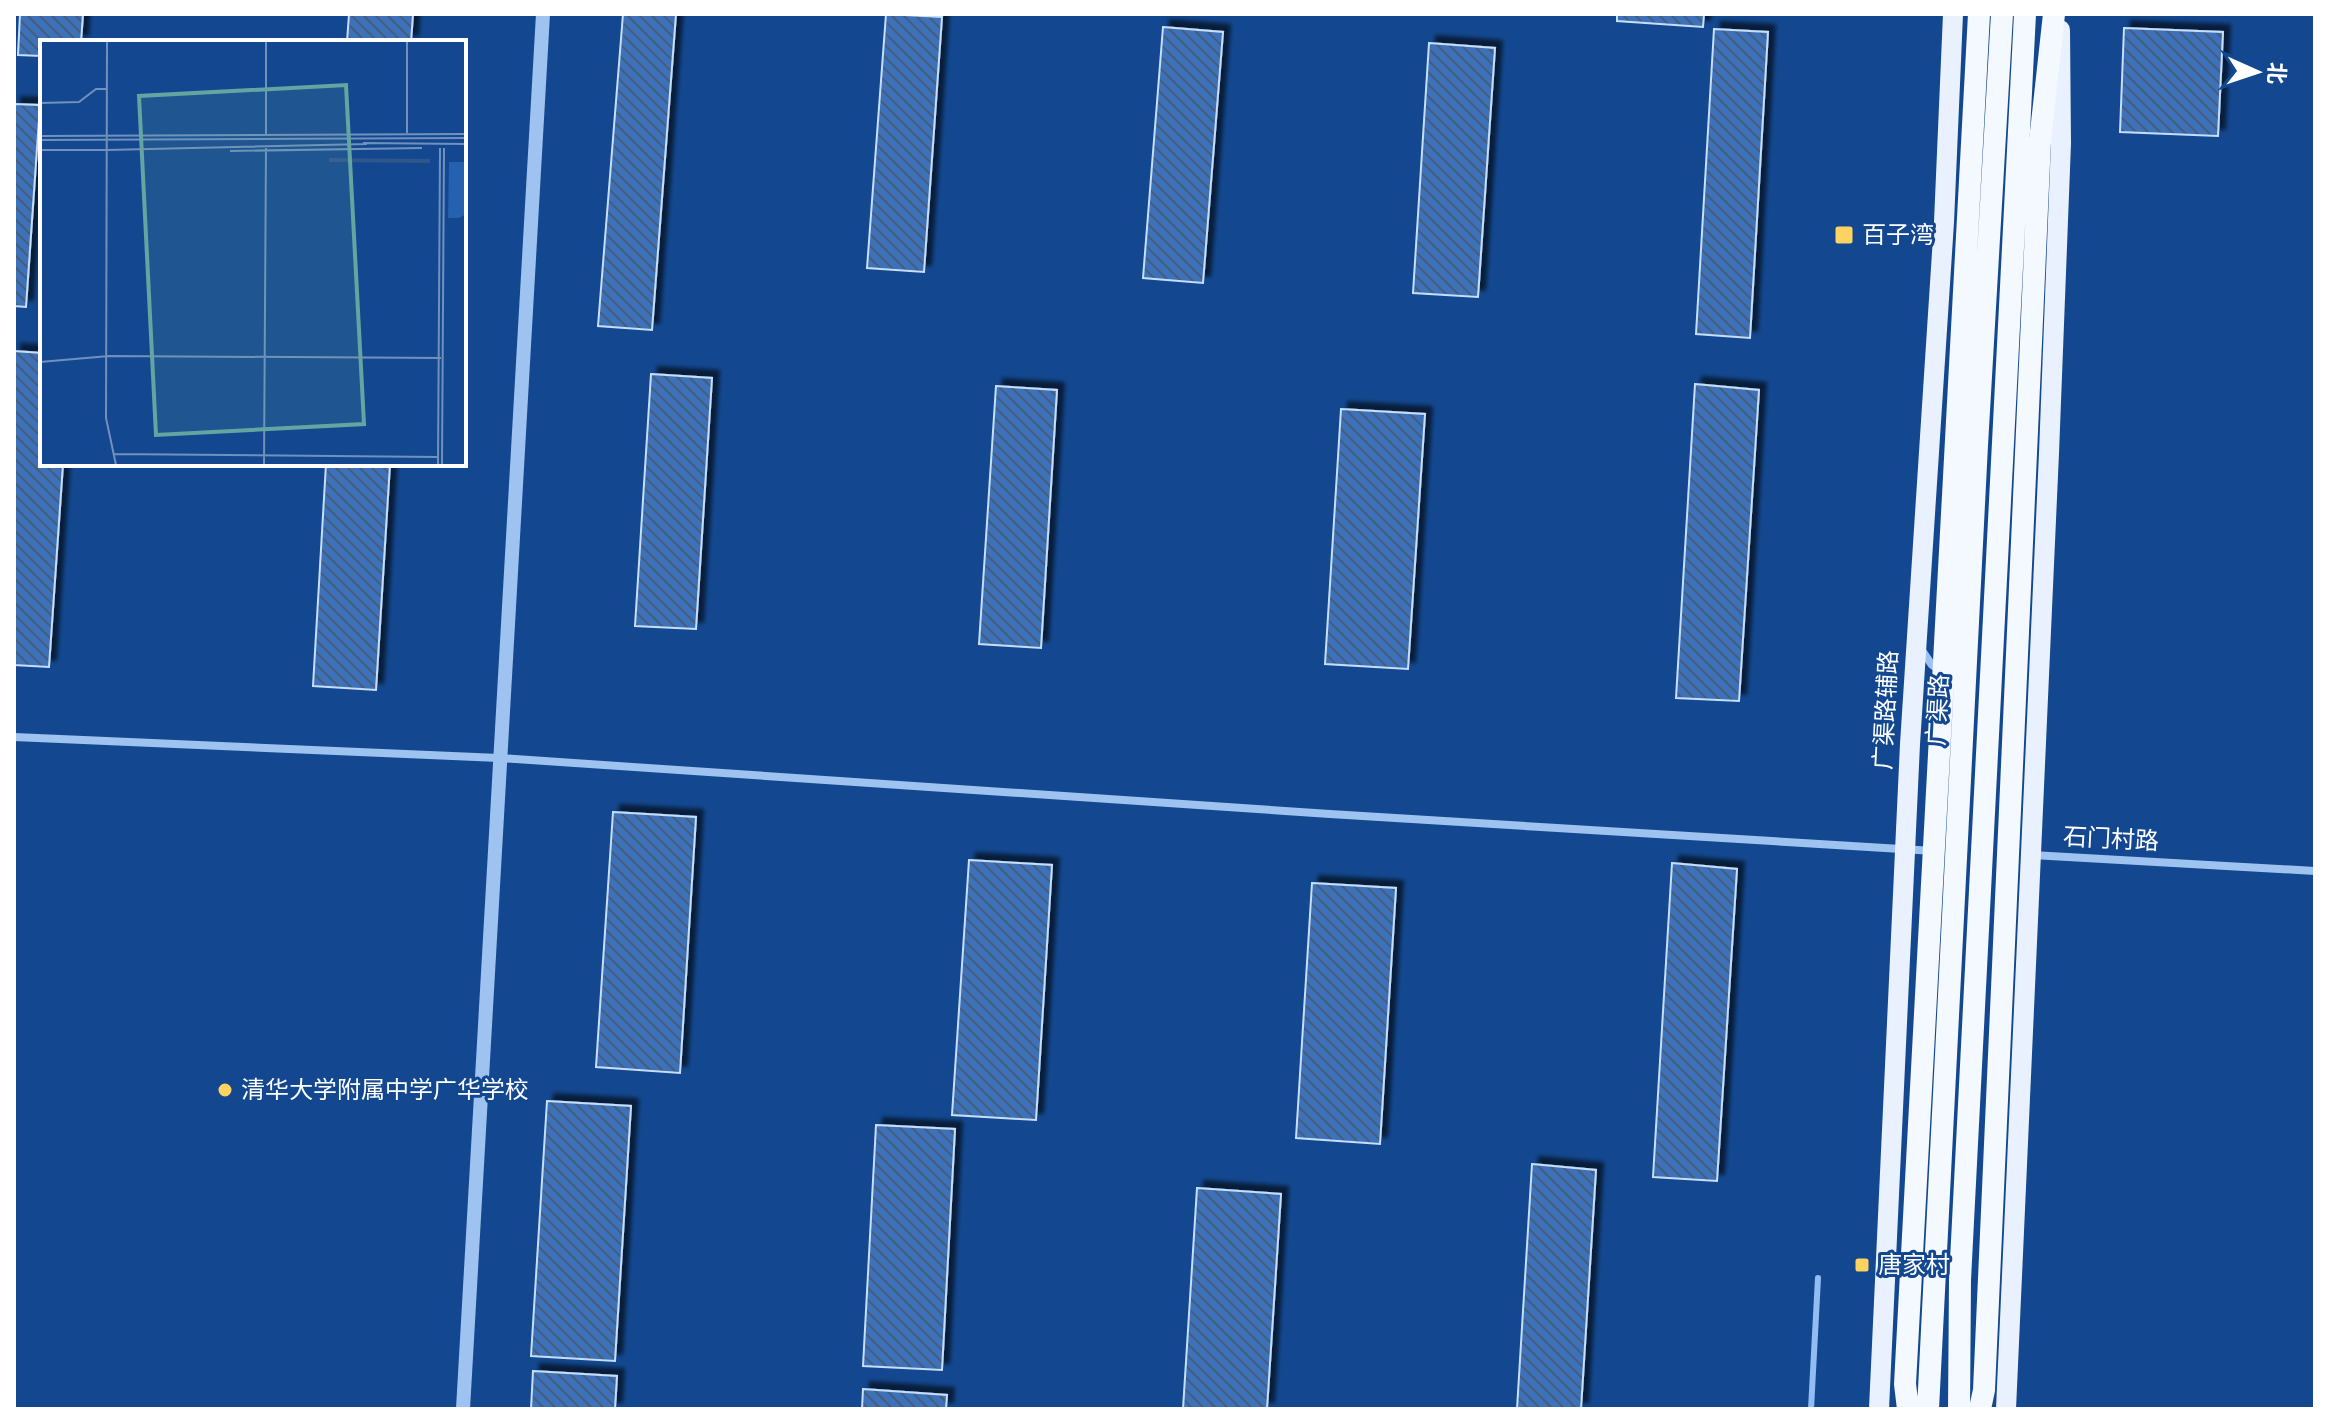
<svg xmlns="http://www.w3.org/2000/svg" width="2329" height="1423" font-family="Rubik,'Noto Sans SC',sans-serif">
	<defs>
		<pattern id="building-back-hatch" width="6" height="6" patternUnits="userSpaceOnUse" patternTransform="scale(2)"><rect width="6" height="6" fill="#3c71b9"/><path d="M-1 5l2 2M0 0l6 6M5-1l2 2" fill="none" stroke="#455d7d"/></pattern>
		<filter id="shadow"><feDropShadow dx="7" dy="-7" stdDeviation="2" flood-color="#0009"/></filter>
	</defs>
	<rect width="100%" height="100%" fill="#134890"/>
	<g fill="none" stroke-linecap="round" stroke-linejoin="round">
		<path stroke="#91bdf4" stroke-width="6" d="M 1811,1409 L 1818,1278"/>
	</g>
	<path fill="url(#building-back-hatch)" stroke="#c6defc" stroke-width="2" filter="url(#shadow)" d="M 20,14 L 83,14 L 81,42 L 42,42 L 42,56 L 18,55 Z
		M 349,14 L 413,14 L 411,42 L 347,42 Z
		M 623,14 L 676,14 L 652,330 L 598,326 Z
		M 886,14 L 942,17 L 924,272 L 867,268 Z
		M 1617,14 L 1704,14 L 1703,27 L 1617,21 Z
		M 1163,27 L 1223,32 L 1203,283 L 1143,278 Z
		M 2124,28 L 2223,32 L 2218,136 L 2120,132 Z
		M 1714,29 L 1768,32 L 1750,338 L 1696,334 Z
		M 1429,43 L 1495,48 L 1478,297 L 1413,293 Z
		M 14,104 L 40,105 L 26,307 L 14,306 Z
		M 14,351 L 42,353 L 42,464 L 63,464 L 49,667 L 14,665 Z
		M 651,374 L 712,378 L 696,629 L 635,626 Z
		M 1695,384 L 1759,390 L 1739,701 L 1676,698 Z
		M 996,386 L 1057,390 L 1041,648 L 979,644 Z
		M 1341,409 L 1425,414 L 1408,669 L 1325,664 Z
		M 326,464 L 390,464 L 376,690 L 313,686 Z
		M 613,812 L 696,817 L 680,1073 L 596,1067 Z
		M 969,860 L 1052,865 L 1036,1120 L 952,1115 Z
		M 1672,863 L 1737,869 L 1717,1181 L 1653,1177 Z
		M 1312,883 L 1396,888 L 1380,1144 L 1296,1138 Z
		M 547,1101 L 631,1106 L 615,1361 L 531,1356 Z
		M 876,1125 L 955,1129 L 942,1370 L 863,1366 Z
		M 1532,1164 L 1596,1170 L 1581,1409 L 1517,1409 Z
		M 1197,1188 L 1281,1194 L 1267,1409 L 1183,1409 Z
		M 533,1371 L 617,1376 L 615,1409 L 531,1409 Z
		M 863,1389 L 947,1395 L 946,1409 L 862,1409 Z"/>
	<g fill="none" stroke-linecap="round" stroke-linejoin="round">
		<path stroke="#9fc3f1" stroke-width="8" d="M 1921,649 L 1932,665 L 1941,671
			M 14,737 L 499,758 L 1330,814 L 1934,851
			M 2031,855 L 2315,871"/>
		<path stroke="#9fc3f1" stroke-width="14" d="M 463,1409 L 543,14"/>
		<path stroke="#e9f1ff" stroke-width="20" d="M 1879,1409 L 1910,744 L 1944,222 L 1953,14
			M 2006,1409 L 2049,453 L 2061,143 L 2060,30"/>
		<path stroke="#f4f8ff" stroke-width="22" d="M 2040,141 L 2054,14"/>
		<path stroke="#f4f8ff" stroke-width="22" d="M 1908,1409 L 1905,1384 L 1979,14
			M 1928,1409 L 1977,445 L 2002,14
			M 1959,1409 L 1960,1280 L 2025,14
			M 1980,1409 L 1984,1390 L 2040,141"/>
	</g>
	<g fill="#ffd35f" stroke="#134890" stroke-width="3">
		<rect x="1834" y="225" width="20" height="20" rx="4"/>
		<circle cx="225" cy="1090" r="8"/>
		<rect x="1854" y="1257" width="16" height="16" rx="4"/>
	</g>
	<g text-anchor="middle" stroke-width="6" stroke-linejoin="round" paint-order="stroke">
		<g font-size="24" fill="#fff" stroke="#134890" text-anchor="start">
			<text x="1862" y="243">百子湾</text>
			<text x="241" y="1098">清华大学附属中学广华学校</text>
			<text x="1878" y="1273">唐家村</text>
		</g>
		<g font-size="24" fill="#fff" stroke="#134890">
			<text transform="translate(1886 710) rotate(-87)" y="8">广渠路辅路</text>
			<text transform="translate(1938 710) rotate(-87)" y="8">广渠路</text>
			<text transform="translate(2111 839) rotate(3)" y="8">石门村路</text>
		</g>
	</g>
	<g transform="translate(40 40)">
		<rect width="426" height="426" fill="#134890"/>
		<path d="M 409,122 L 426,122 L 426,174 L 419,178 L 408,178 Z" fill="#2561af"/>
		<path fill="none" stroke="#2f568b" stroke-width="4" d="M 289,120 L 390,121"/>
		<path fill="none" stroke="#7191bc" stroke-width="2" d="M 67,1 L 66,378 L 76,425M 97,1 L 130,1M 384,1 L 426,1M 0,63 L 39,62 L 56,49 L 67,49M 367,93 L 367,1M 226,95 L 226,1M 0,96 L 426,94M 0,100 L 426,98M 323,103 L 426,104M 0,110 L 71,110M 67,110 L 327,104M 190,111 L 382,108M 0,322 L 69,316 L 401,318M 74,414 L 398,417M 224,425 L 226,108M 398,425 L 400,108M 402,425 L 404,108"/>
		<path fill="#63a6a1" fill-opacity="0.15" stroke="#63a6a1" stroke-width="4" d="M 306,45 L 324,384 L 116,395 L 99,56 Z"/>
		<rect width="426" height="426" fill="none" stroke="#fff" stroke-width="4"/>
	</g>
	<rect width="2329" height="1423" fill="none" stroke="#ffffff" stroke-width="32"/>
	<g transform="translate(2257 72) rotate(93)" stroke="#134890" stroke-width="6" paint-order="stroke">
	<path d="M0-6L14 30L0 20L-14 30Z" fill="#ffffff"/>
	<text y="-12" font-size="22" font-weight="bold" text-anchor="middle" fill="#ffffff">北</text>
	</g>
</svg>
